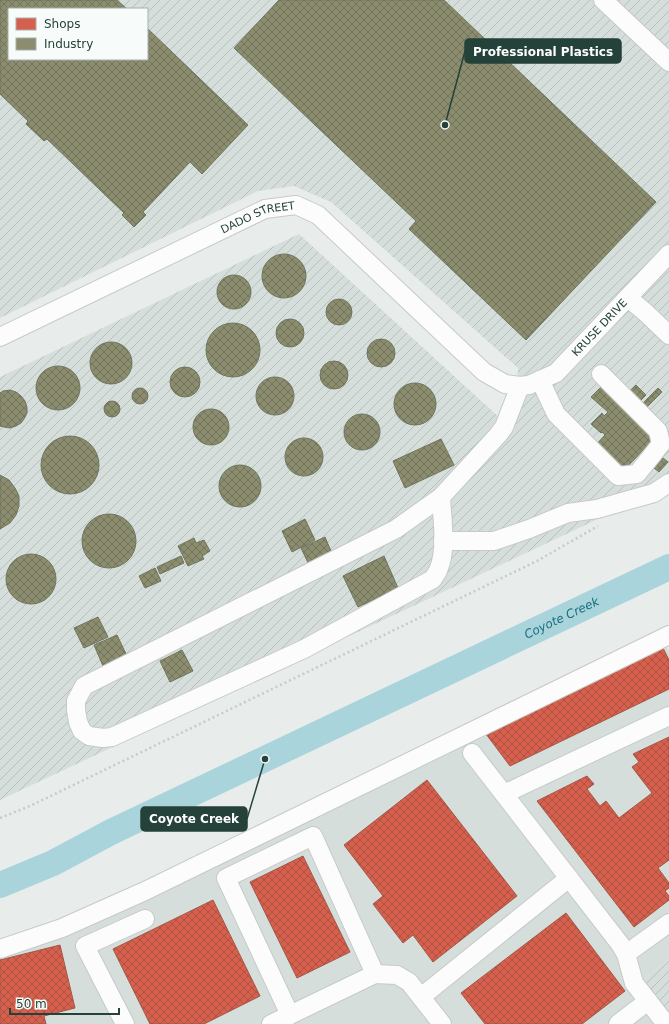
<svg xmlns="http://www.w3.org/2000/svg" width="669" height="1024" font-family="'DejaVu Sans',sans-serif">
	<defs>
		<pattern id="industrial-furrows" width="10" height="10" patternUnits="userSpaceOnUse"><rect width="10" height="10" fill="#d6dedb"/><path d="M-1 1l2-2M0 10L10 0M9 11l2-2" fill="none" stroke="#b8c0bd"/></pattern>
		<pattern id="shops-cross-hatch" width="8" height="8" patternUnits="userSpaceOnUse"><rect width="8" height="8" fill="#d6604d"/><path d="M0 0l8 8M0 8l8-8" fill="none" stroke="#ad5141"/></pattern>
		<pattern id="industry-cross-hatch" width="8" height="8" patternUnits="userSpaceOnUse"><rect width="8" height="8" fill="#8c8c6e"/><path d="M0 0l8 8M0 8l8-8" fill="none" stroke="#72745b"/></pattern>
	</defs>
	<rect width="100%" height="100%" fill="#e8edeb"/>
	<path fill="#d6dedb" d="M 665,645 L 669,651 L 669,960 L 641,981 L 669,1024 L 0,1024 L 0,955 Z"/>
	<path fill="url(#industrial-furrows)" fill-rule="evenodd" d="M 0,0 L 669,0 L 669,478 L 594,521 L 0,800 L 0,377 L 299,234 L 514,431 L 518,368 L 331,202 L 294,186 L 258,191 L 0,318 ZM 9,9 L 147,9 L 147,59 L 9,59 Z
		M 669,960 L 669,1017 L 641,981 Z"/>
	<path fill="url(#shops-cross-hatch)" stroke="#a15747" d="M 663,648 L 669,660 L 669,689 L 510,766 L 486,734 Z
		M 669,737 L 669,860 L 658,868 L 669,883 L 669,888 L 665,891 L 669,896 L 669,900 L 634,927 L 537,801 L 587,776 L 594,784 L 587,789 L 600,806 L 606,801 L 619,818 L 652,793 L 632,767 L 639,762 L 633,754 Z
		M 427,780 L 517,896 L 433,962 L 413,935 L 403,943 L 373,904 L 383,896 L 344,845 Z
		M 303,856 L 350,952 L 297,978 L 250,882 Z
		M 213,900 L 260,996 L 204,1024 L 150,1024 L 113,949 Z
		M 566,913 L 625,991 L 582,1024 L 485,1024 L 461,993 Z
		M 60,945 L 75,1008 L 44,1016 L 46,1024 L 0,1024 L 0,960 Z"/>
	<path fill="url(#industry-cross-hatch)" stroke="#6d765e" d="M 0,0 L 117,0 L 127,9 L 9,9 L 9,59 L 147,59 L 147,28 L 248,125 L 202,174 L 190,162 L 143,212 L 146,215 L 134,227 L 122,215 L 124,213 L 47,139 L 44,141 L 26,124 L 28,121 L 0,94 Z
		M 279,0 L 444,0 L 656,202 L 526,340 L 409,229 L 416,221 L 234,48 Z
		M262 276a22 22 0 1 1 44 0a22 22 0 1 1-44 0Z
		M217 292a17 17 0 1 1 34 0a17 17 0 1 1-34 0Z
		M326 312a13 13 0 1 1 26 0a13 13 0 1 1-26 0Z
		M276 333a14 14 0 1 1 28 0a14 14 0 1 1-28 0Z
		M206 350a27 27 0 1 1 54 0a27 27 0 1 1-54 0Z
		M367 353a14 14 0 1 1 28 0a14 14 0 1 1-28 0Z
		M90 363a21 21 0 1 1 42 0a21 21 0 1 1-42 0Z
		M320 375a14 14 0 1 1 28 0a14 14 0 1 1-28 0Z
		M36 388a22 22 0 1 1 44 0a22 22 0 1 1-44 0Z
		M170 382a15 15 0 1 1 30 0a15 15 0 1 1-30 0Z
		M256 396a19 19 0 1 1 38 0a19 19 0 1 1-38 0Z
		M394 404a21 21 0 1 1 42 0a21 21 0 1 1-42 0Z
		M 636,385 L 646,395 L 638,403 L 628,393 Z
		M 602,386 L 620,403 L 619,404 L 625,411 L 625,412 L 654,439 L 623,471 L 596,445 L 605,435 L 602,432 L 601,433 L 591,424 L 602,413 L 604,416 L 608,412 L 591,397 Z
		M132 396a8 8 0 1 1 16 0a8 8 0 1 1-16 0Z
		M 658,388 L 662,392 L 644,410 L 640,406 Z
		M 10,390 L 16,392 L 21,396 L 25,401 L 27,407 L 27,413 L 24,419 L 21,423 L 16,426 L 10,428 L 4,427 L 0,426 L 0,393 L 3,391 Z
		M104 409a8 8 0 1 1 16 0a8 8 0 1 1-16 0Z
		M193 427a18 18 0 1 1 36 0a18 18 0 1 1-36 0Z
		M344 432a18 18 0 1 1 36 0a18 18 0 1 1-36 0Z
		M41 465a29 29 0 1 1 58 0a29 29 0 1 1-58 0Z
		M285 457a19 19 0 1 1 38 0a19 19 0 1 1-38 0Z
		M 441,439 L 454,465 L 405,488 L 393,461 Z
		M 663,458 L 668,462 L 659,472 L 654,468 Z
		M219 486a21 21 0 1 1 42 0a21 21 0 1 1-42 0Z
		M 0,475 L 9,480 L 15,488 L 19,496 L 19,506 L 16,515 L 10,523 L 0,529 Z
		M82 541a27 27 0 1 1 54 0a27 27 0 1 1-54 0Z
		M 305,519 L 315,540 L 292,552 L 282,531 Z
		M 325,537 L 334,558 L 311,569 L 301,548 Z
		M 194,538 L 196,543 L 204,540 L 210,551 L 202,556 L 204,559 L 188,566 L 178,546 Z
		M6 579a25 25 0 1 1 50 0a25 25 0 1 1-50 0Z
		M 181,556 L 184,563 L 160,574 L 157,567 Z
		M 384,556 L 398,588 L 358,607 L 343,576 Z
		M 155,568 L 161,581 L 145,588 L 139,576 Z
		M 98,617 L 108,637 L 84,648 L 74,628 Z
		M 117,635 L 127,656 L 103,666 L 94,645 Z
		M 182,650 L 193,671 L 170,682 L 160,661 Z"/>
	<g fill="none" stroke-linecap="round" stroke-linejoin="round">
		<path stroke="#a9d4db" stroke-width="26" id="s1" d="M 0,885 L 53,863 L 111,832 L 669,567"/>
		<defs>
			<g id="minor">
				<path d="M 603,0 L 669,62"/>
				<path d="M 628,298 L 645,312 L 669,335"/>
				<path id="s2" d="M 0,337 L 265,209 L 296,205 L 318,215 L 484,372 L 505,384 L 520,386 L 529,385 L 556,373 L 669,254"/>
				<path d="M 540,380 L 556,414 L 618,476 L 637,474 L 661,444 L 658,431 L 601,374"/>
				<path d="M 441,497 C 442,518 447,548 439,568 C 438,572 435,575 433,579 L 304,649 L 112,737 L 103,738 L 89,736 L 82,731 L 78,722 L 76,710 L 76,701 L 84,686 L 396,529 L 441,497 L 498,435 L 504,427 L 520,386"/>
				<path d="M 443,541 L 494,541 L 529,529 L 568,513 L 597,509 L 654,493 L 669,483"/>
				<path d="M 472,753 L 620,944 L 626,954 L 634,983 L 666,1024"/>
				<path d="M 504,794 L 669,716"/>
				<path d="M 0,949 L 62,928 L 145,891 L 669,635"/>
				<path d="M 626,954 L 669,923"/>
				<path d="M 421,997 L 569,878"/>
				<path d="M 290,1015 L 226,878 L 313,836 L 375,974"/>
				<path d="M 125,1024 L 85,946 L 145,919"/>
				<path d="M 271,1024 L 375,974 L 397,975 L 409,982 L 442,1024"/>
				<path d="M 618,1024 L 648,1001"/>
			</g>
		</defs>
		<use href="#minor" stroke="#c5cac8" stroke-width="20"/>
		<path stroke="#c3ccca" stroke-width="2.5" stroke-dasharray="2 3" stroke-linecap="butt" d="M 0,818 L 30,806 L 537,561 L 598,526"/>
		<use href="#minor" stroke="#fcfcfc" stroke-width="18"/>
	</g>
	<g text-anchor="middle" stroke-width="4" stroke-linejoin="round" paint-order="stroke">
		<g font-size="11" fill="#24423a" stroke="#f7fbf9">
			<text dy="4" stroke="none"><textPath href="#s2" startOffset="285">DADO STREET</textPath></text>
			<text dy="4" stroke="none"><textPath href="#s2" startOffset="719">KRUSE DRIVE</textPath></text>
		</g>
		<g font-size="12" font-style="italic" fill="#1c6f80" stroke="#f7fbf9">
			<text dy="4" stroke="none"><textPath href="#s1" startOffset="622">Coyote Creek</textPath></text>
		</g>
	</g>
	<path fill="none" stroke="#24423a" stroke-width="1.5" d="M445 125L465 51M265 759L247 819"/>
	<g fill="#24423a" stroke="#f7fbf9" stroke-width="1.5">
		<circle cx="445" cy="125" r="4"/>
		<circle cx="265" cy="759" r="4"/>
	</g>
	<g fill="#24423a" stroke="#24423a" stroke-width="1.5">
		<rect x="465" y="39" width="156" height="24" rx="4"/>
		<rect x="141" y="807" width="106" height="24" rx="4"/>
	</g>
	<g font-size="12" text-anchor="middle" font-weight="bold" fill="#fff">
		<text x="543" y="56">Professional Plastics</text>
		<text x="194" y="823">Coyote Creek</text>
	</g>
	<rect x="8" y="8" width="140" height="52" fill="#f7fbf9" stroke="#a3b1ad"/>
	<rect x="16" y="18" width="20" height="12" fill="#d6604d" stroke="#a3b1ad"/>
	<text x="44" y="28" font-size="12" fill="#24423a">Shops</text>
	<rect x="16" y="38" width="20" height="12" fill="#8c8c6e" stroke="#a3b1ad"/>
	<text x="44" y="48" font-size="12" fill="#24423a">Industry</text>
	<path d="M10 1008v6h109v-6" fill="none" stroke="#24423a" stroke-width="2"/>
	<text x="16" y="1008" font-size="12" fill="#24423a" stroke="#f7fbf9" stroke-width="3" paint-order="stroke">50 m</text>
</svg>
